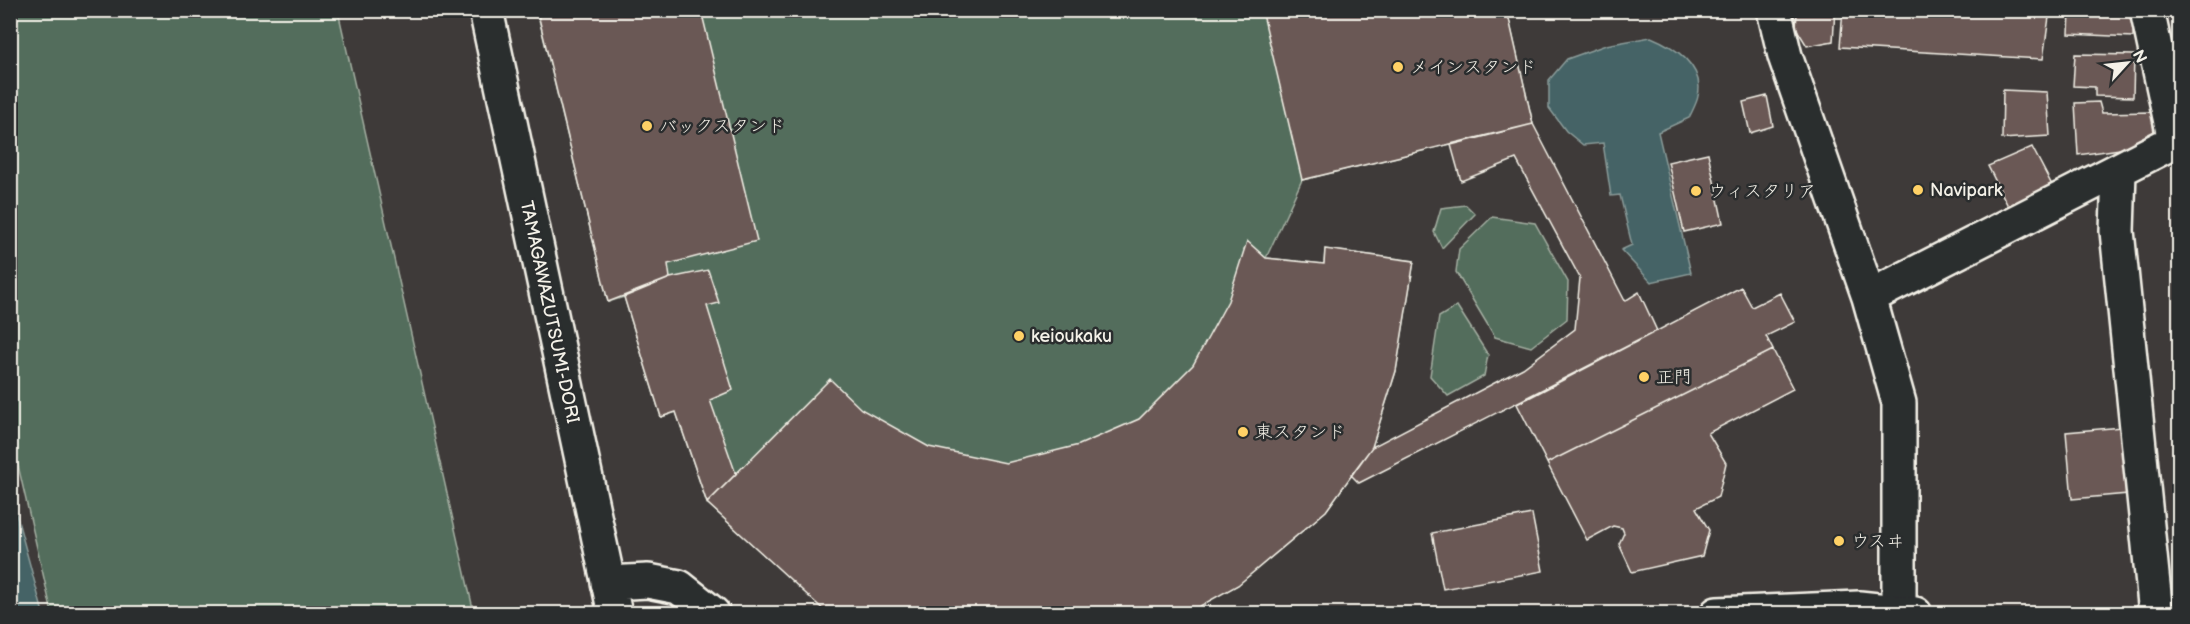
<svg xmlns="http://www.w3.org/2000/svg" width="2190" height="624" font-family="'Balsamiq Sans','Klee One',sans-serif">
	<rect width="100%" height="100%" fill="#3e3a39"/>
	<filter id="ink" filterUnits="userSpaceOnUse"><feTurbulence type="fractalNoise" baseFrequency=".0167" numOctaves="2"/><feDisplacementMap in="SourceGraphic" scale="12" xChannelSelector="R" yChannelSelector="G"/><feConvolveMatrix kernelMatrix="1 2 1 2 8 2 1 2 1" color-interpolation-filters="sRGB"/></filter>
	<g filter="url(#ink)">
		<path fill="#536d5c" stroke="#a4afa2" stroke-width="1.5" d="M 10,11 L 338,11 L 474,613 L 52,613 L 11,435 Z
			M 537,11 L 1507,11 L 1533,124 L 1302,180 L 1266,258 L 1324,264 L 1325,249 L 1414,261 L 1396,371 L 1372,447 L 1326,511 L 1238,585 L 1186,613 L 828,613 L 707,503 L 676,412 L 661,417 L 624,297 L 608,302 Z
			M 1466,205 L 1475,214 L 1442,248 L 1434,232 L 1441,208 Z
			M 1492,217 L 1535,223 L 1568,282 L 1567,319 L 1531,347 L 1495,337 L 1456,272 L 1459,249 Z
			M 1457,306 L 1488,355 L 1484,376 L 1448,396 L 1430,376 L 1439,317 Z"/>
		<path fill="#456466" stroke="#8b9c9a" stroke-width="1.5" d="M 1651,37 C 1673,46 1705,66 1698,96 C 1697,103 1692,111 1689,118 L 1658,132 L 1691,273 L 1651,282 L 1621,250 L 1632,245 L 1620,195 L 1611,196 L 1603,143 L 1583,145 L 1566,131 L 1549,108 L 1549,80 L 1567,59 L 1606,45 Z
			M 10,495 L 11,495 L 43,613 L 11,613 Z"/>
		<path fill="#6b5954" stroke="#f4f1e8" stroke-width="1.5" d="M 537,10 L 701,10 L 757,241 L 668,264 L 670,278 L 608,302 Z
			M 1262,10 L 1507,10 L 1533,124 L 1302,180 Z
			M 1793,10 L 1835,10 L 1833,41 L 1807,46 L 1796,28 L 1797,13 L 1792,14 Z
			M 1843,10 L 2050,10 L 2043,59 L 1840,47 Z
			M 2070,10 L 2134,10 L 2133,37 L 2069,34 Z
			M 2075,54 L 2134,55 L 2133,97 L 2095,96 L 2095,87 L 2073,86 Z
			M 2003,90 L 2047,92 L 2050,136 L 2002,139 Z
			M 1767,96 L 1773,126 L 1750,133 L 1743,102 Z
			M 2099,102 L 2102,113 L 2152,112 L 2155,144 L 2078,155 L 2075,103 Z
			M 1533,124 L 1625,301 L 1639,292 L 1657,331 L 1359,483 L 1351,475 L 1372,447 L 1523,368 L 1575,329 L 1580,278 L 1516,159 L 1461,181 L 1451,145 Z
			M 2032,147 L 2054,189 L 2011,212 L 1988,166 Z
			M 1708,153 L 1723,223 L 1684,232 L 1668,162 Z
			M 1247,241 L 1266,258 L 1324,264 L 1325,249 L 1414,261 L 1396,371 L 1372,447 L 1326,511 L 1238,585 L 1186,614 L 828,614 L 707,503 L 830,379 L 861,409 L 929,447 L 1006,463 L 1079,445 L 1139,419 L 1193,365 L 1228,301 Z
			M 708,270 L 719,303 L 707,306 L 733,390 L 710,400 L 736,474 L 707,503 L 676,412 L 661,417 L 624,297 L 670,278 Z
			M 1741,287 L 1752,307 L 1780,293 L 1795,322 L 1766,336 L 1773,350 L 1547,463 L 1517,404 Z
			M 1773,350 L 1793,389 L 1708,433 L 1726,463 L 1718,497 L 1696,508 L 1709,530 L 1702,556 L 1632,572 L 1619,544 L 1624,533 L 1622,528 L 1613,526 L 1587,540 L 1547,463 Z
			M 2122,427 L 2128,494 L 2072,499 L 2066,432 Z
			M 1532,514 L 1543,571 L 1443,589 L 1432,533 Z"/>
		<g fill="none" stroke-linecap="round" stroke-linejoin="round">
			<defs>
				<path id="minor" d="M 1774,10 L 1785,56 L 1869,297 L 1899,403 L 1899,611
					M 2119,172 L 2117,231 L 2156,614
					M 1869,297 L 2175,141 L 2147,10"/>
				<path id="tertiary" d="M 486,10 L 615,614
					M 608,583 L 648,581 L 679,587 L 713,614
					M 1717,614 L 1859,608 L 1915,614"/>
			</defs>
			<use href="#minor" stroke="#f4f1e8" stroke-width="38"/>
			<use href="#tertiary" stroke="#f4f1e8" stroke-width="38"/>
			<use href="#minor" stroke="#2a2d2e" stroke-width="33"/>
			<use href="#tertiary" stroke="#2a2d2e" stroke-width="33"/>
		</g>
	</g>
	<g fill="#ffd166" stroke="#2a2d2e" stroke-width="2">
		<circle cx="1398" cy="67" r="6"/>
		<circle cx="647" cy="126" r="6"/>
		<circle cx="1918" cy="190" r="6"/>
		<circle cx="1696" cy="191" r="6"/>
		<circle cx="1019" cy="336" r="6"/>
		<circle cx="1644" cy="377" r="6"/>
		<circle cx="1243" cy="432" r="6"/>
		<circle cx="1839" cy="541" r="6"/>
	</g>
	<g text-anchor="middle" stroke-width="5" stroke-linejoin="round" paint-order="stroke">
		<g font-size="18" fill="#f4f1e8" stroke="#2a2d2e" text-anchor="start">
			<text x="1410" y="73">メインスタンド</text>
			<text x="659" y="132">バックスタンド</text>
			<text x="1930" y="196">Navipark</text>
			<text x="1708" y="197">ウィスタリア</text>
			<text x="1031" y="342">keioukaku</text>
			<text x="1656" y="383">正門</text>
			<text x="1255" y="438">東スタンド</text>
			<text x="1851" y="547">ウスヰ</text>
		</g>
		<g font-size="18" fill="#f4f1e8" stroke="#2a2d2e">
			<text transform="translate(550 312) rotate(78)" y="6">TAMAGAWAZUTSUMI-DORI</text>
		</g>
	</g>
	<rect width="2190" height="624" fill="none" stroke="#2a2d2e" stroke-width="36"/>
	<rect x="18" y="18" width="2154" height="588" fill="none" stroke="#f4f1e8" stroke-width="2" filter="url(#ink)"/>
	<g transform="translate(2127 63) rotate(63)" stroke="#2a2d2e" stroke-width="4.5" paint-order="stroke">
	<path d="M0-4.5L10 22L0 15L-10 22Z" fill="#f4f1e8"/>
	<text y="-9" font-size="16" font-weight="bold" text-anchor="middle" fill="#f4f1e8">N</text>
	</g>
</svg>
